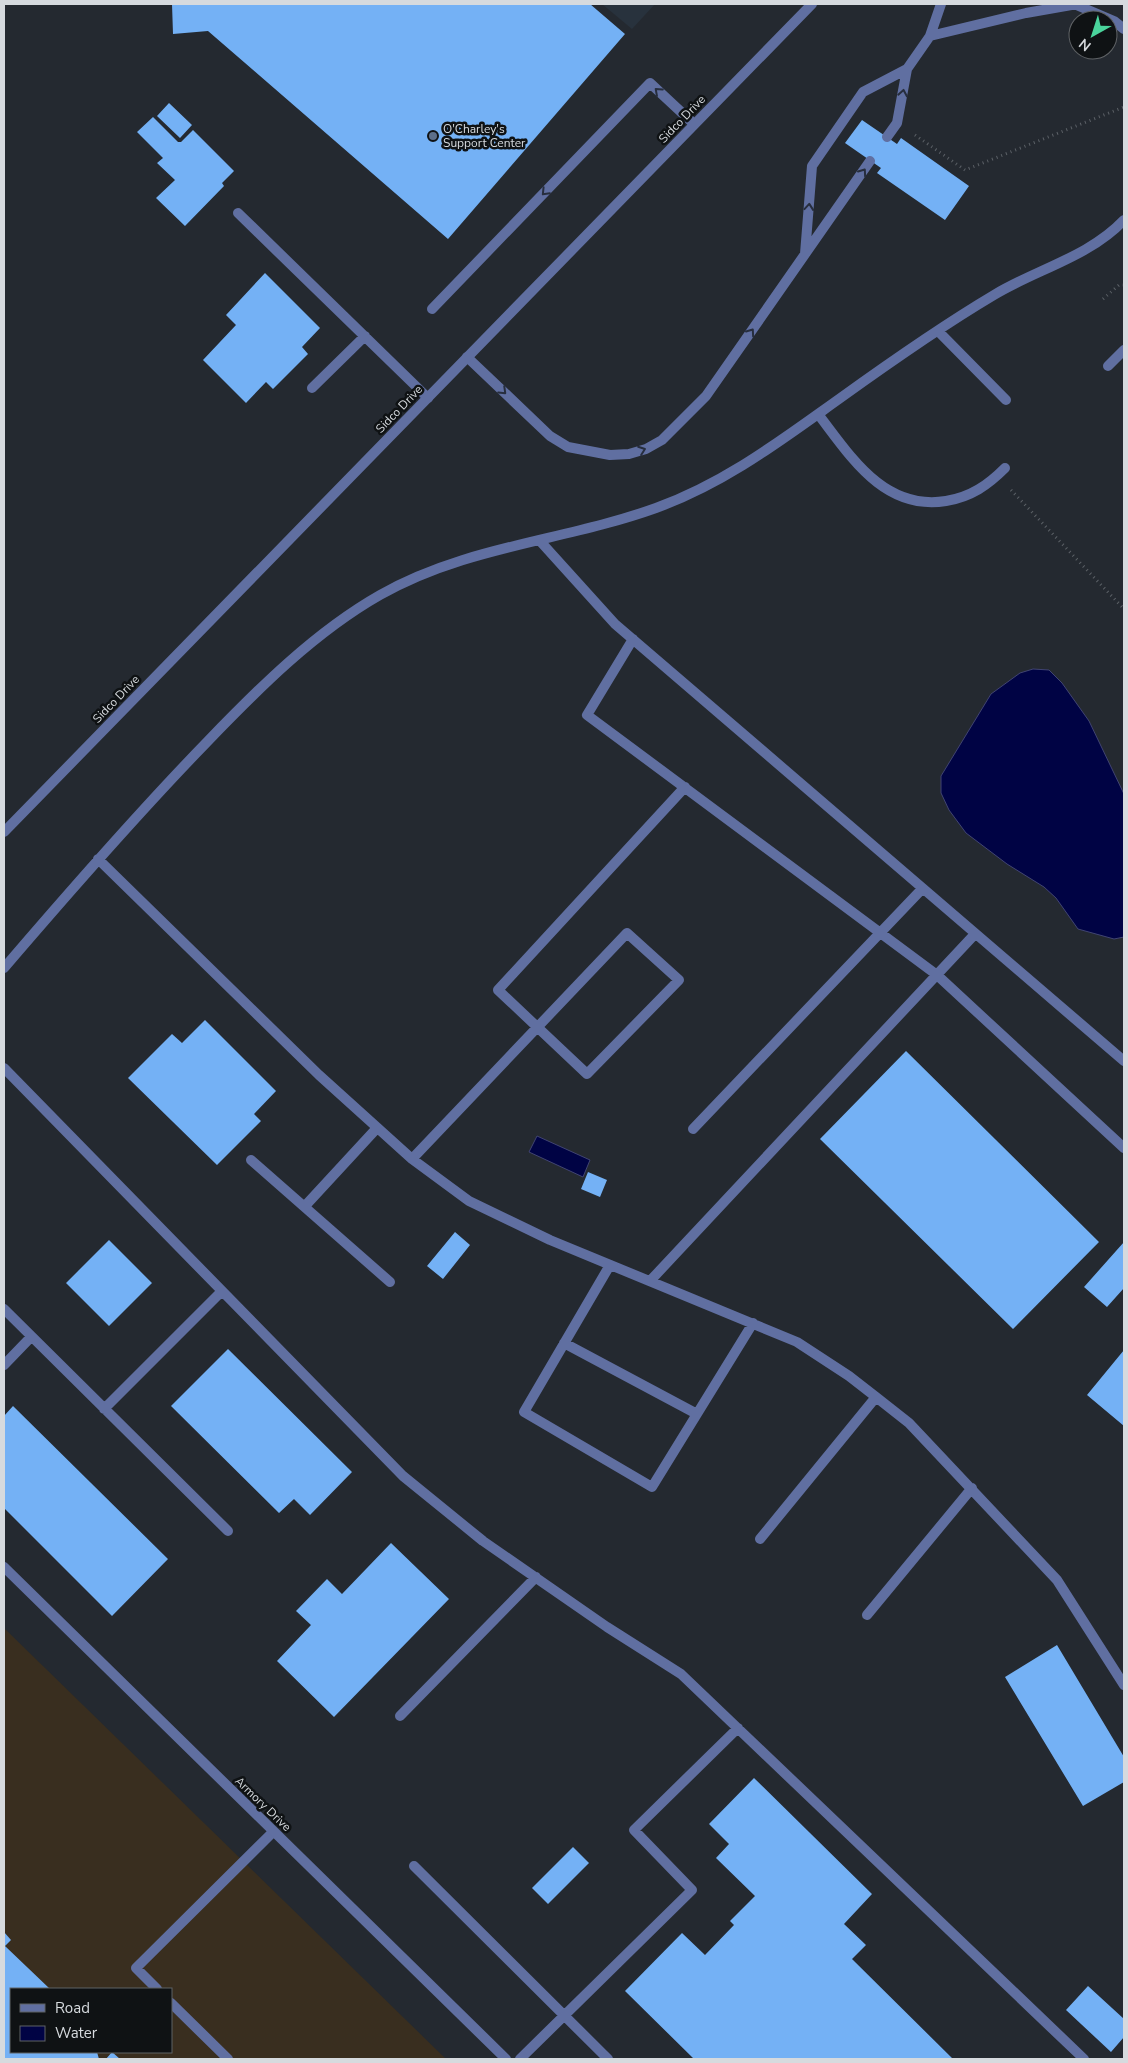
<svg xmlns="http://www.w3.org/2000/svg" width="1128" height="2063" font-family="'Nunito Sans',sans-serif">
	<rect width="100%" height="100%" fill="#242930"/>
	<path fill="#28323d" d="M 602,4 L 655,4 L 632,29 Z"/>
	<path fill="#392e1f" fill-rule="evenodd" d="M 4,1628 L 446,2059 L 4,2059 ZM 11,1989 L 171,1989 L 171,2052 L 11,2052 Z"/>
	<path fill="#000344" stroke="#404472" d="M 1033,669 L 1049,670 L 1062,683 L 1089,721 L 1124,794 L 1124,937 L 1114,939 L 1078,929 L 1056,898 L 1044,887 L 1007,864 L 966,833 L 949,810 L 941,793 L 941,776 L 991,694 L 1020,673 Z
		M 537,1136 L 590,1160 L 583,1177 L 529,1152 Z"/>
	<path fill="#74b1f5" d="M 172,4 L 590,4 L 625,34 L 448,239 L 208,31 L 173,34 Z
		M 169,103 L 192,125 L 180,138 L 157,116 Z
		M 153,117 L 178,142 L 181,142 L 193,130 L 234,171 L 222,183 L 224,186 L 185,226 L 156,198 L 175,180 L 157,163 L 163,158 L 137,132 Z
		M 862,120 L 897,144 L 901,138 L 969,186 L 945,220 L 877,173 L 881,168 L 845,143 Z
		M 265,273 L 320,328 L 302,347 L 308,354 L 273,389 L 266,382 L 246,403 L 203,360 L 236,325 L 226,315 Z
		M 205,1020 L 276,1091 L 254,1114 L 261,1121 L 217,1165 L 128,1078 L 172,1034 L 182,1043 Z
		M 906,1051 L 1099,1242 L 1013,1329 L 820,1139 Z
		M 588,1172 L 607,1180 L 600,1197 L 581,1189 Z
		M 455,1232 L 470,1245 L 443,1279 L 427,1266 Z
		M 109,1240 L 152,1283 L 109,1326 L 66,1283 Z
		M 1124,1242 L 1124,1288 L 1107,1307 L 1084,1287 Z
		M 228,1349 L 352,1472 L 310,1515 L 294,1499 L 279,1513 L 171,1406 Z
		M 1124,1350 L 1124,1426 L 1087,1395 Z
		M 13,1406 L 168,1559 L 112,1616 L 4,1508 L 4,1416 Z
		M 391,1543 L 449,1599 L 334,1717 L 277,1661 L 311,1625 L 296,1611 L 327,1579 L 342,1594 Z
		M 1057,1645 L 1124,1757 L 1124,1782 L 1083,1806 L 1005,1677 Z
		M 754,1778 L 872,1894 L 844,1924 L 866,1945 L 852,1959 L 953,2059 L 694,2059 L 625,1991 L 682,1933 L 705,1955 L 734,1925 L 730,1921 L 755,1896 L 716,1858 L 729,1844 L 709,1824 Z
		M 573,1847 L 589,1863 L 548,1904 L 532,1888 Z
		M 4,1932 L 11,1940 L 5,1946 L 50,1989 L 11,1989 L 11,2052 L 97,2052 L 99,2059 L 4,2059 Z
		M 1088,1986 L 1124,2019 L 1124,2037 L 1111,2052 L 1066,2010 Z
		M 112,2052 L 120,2059 L 106,2059 Z"/>
	<g fill="none" stroke-linecap="round" stroke-linejoin="round">
		<path stroke="#5c6167" stroke-width="3" stroke-dasharray="1 4" stroke-linecap="butt" d="M 915,135 L 965,170 L 1124,107
			M 1103,299 L 1119,285 L 1124,285
			M 1011,490 L 1124,609"/>
		<path stroke="#606fa1" stroke-width="10" d="M 1074,4 L 1114,21 L 1124,29
			M 930,36 L 941,4
			M 887,137 L 897,123 L 907,69 L 930,36 L 1026,13 L 1077,4
			M 238,213 L 428,398
			M 805,254 L 812,166 L 863,92 L 907,69
			M 432,309 L 650,83 L 694,124
			M 938,331 L 1006,400
			M 467,357 L 550,436 L 568,447 L 610,455 L 629,454 L 646,449 L 662,440 L 706,396 L 870,161
			M 1108,366 L 1124,350
			M 312,388 L 365,336
			M 818,414 C 851,457 884,511 946,501 C 971,497 988,485 1005,468
			M 540,541 L 615,624 L 1124,1061
			M 633,639 L 587,715 L 937,975 L 1124,1148
			M 98,859 L 319,1075 L 412,1159 L 469,1201 L 550,1240 L 797,1342 L 849,1376 L 876,1397 L 909,1423 L 1057,1580 L 1124,1685
			M 4,968 C 70,891 136,815 207,742 C 259,688 315,632 380,595 C 466,546 564,541 656,508 C 725,483 780,441 839,399 C 889,363 940,327 994,295 C 1037,269 1089,257 1124,220
			M 4,1068 L 403,1476 L 483,1541 L 607,1627 L 681,1674 L 1084,2059
			M 693,1129 L 922,889
			M 412,1159 L 627,933 L 679,980 L 587,1074 L 498,990 L 685,787
			M 251,1160 L 390,1282
			M 305,1206 L 377,1128
			M 610,1265 L 524,1412 L 652,1487 L 753,1323
			M 650,1281 L 975,934
			M 4,1309 L 228,1531
			M 564,1343 L 697,1414
			M 4,1365 L 31,1337
			M 104,1409 L 222,1291
			M 760,1539 L 876,1397
			M 867,1615 L 972,1488
			M 400,1716 L 536,1577
			M 414,1866 L 608,2059
			M 157,1989 L 136,1968 L 273,1832
			M 171,2003 L 228,2059
			M 520,2059 L 692,1890 L 634,1830 L 738,1728"/>
		<path stroke="#606fa1" stroke-width="10" d="M 4,832 L 812,4
			M 4,1567 L 506,2059"/>
	</g>
	<defs><path id="oneway-chevron" d="M-2-3.5L2.5 0L-2 3.5" fill="none" stroke-width="1.6" stroke-linecap="round" stroke-linejoin="round" transform="scale(1.25)"/></defs>
	<g stroke="#272e3e">
		<use href="#oneway-chevron" transform="translate(658 91) rotate(-138)"/>
		<use href="#oneway-chevron" transform="translate(903 93) rotate(-80)"/>
		<use href="#oneway-chevron" transform="translate(863 172) rotate(-55)"/>
		<use href="#oneway-chevron" transform="translate(545 192) rotate(134)"/>
		<use href="#oneway-chevron" transform="translate(809 207) rotate(-85)"/>
		<use href="#oneway-chevron" transform="translate(751 332) rotate(-55)"/>
		<use href="#oneway-chevron" transform="translate(503 391) rotate(44)"/>
		<use href="#oneway-chevron" transform="translate(642 450) rotate(-20)"/>
	</g>
	<circle fill="#5c6f8a" stroke="#0f1214" stroke-width="2" cx="433" cy="136" r="5"/>
	<g text-anchor="middle" stroke-width="5" stroke-linejoin="round" paint-order="stroke">
		<g font-size="12" fill="#d6dade" stroke="#0f1214">
			<text transform="translate(682 119) rotate(-46)" y="4">Sidco Drive</text>
			<text transform="translate(399 409) rotate(-46)" y="4">Sidco Drive</text>
			<text transform="translate(116 699) rotate(-46)" y="4">Sidco Drive</text>
			<text transform="translate(263 1804) rotate(44)" y="4">Armory Drive</text>
		</g>
		<g font-size="12" fill="#d6dade" stroke="#0f1214" text-anchor="start">
			<text x="443" y="133">O'Charley's<tspan x="443" dy="14">Support Center</tspan></text>
		</g>
	</g>
	<rect width="1128" height="2063" fill="none" stroke="#d6dade" stroke-width="10"/>
	<rect x="10" y="1988" width="162" height="65" fill="#0f1214" stroke="#5f6265"/>
	<rect x="20" y="2004" width="25" height="8" fill="#606fa1" stroke="#5f6265"/>
	<text x="55" y="2013" font-size="15" fill="#d6dade">Road</text>
	<rect x="20" y="2026" width="25" height="15" fill="#000344" stroke="#5f6265"/>
	<text x="55" y="2038" font-size="15" fill="#d6dade">Water</text>
	<g transform="translate(1093 35) rotate(219)"><circle r="24" fill="#0f1214" stroke="#5f6265"/>
	<path d="M0-4L9 19L0 12L-9 19Z" fill="#4ad49c"/>
	<text y="-8" font-size="14" font-weight="bold" text-anchor="middle" fill="#d6dade">N</text>
	</g>
</svg>
